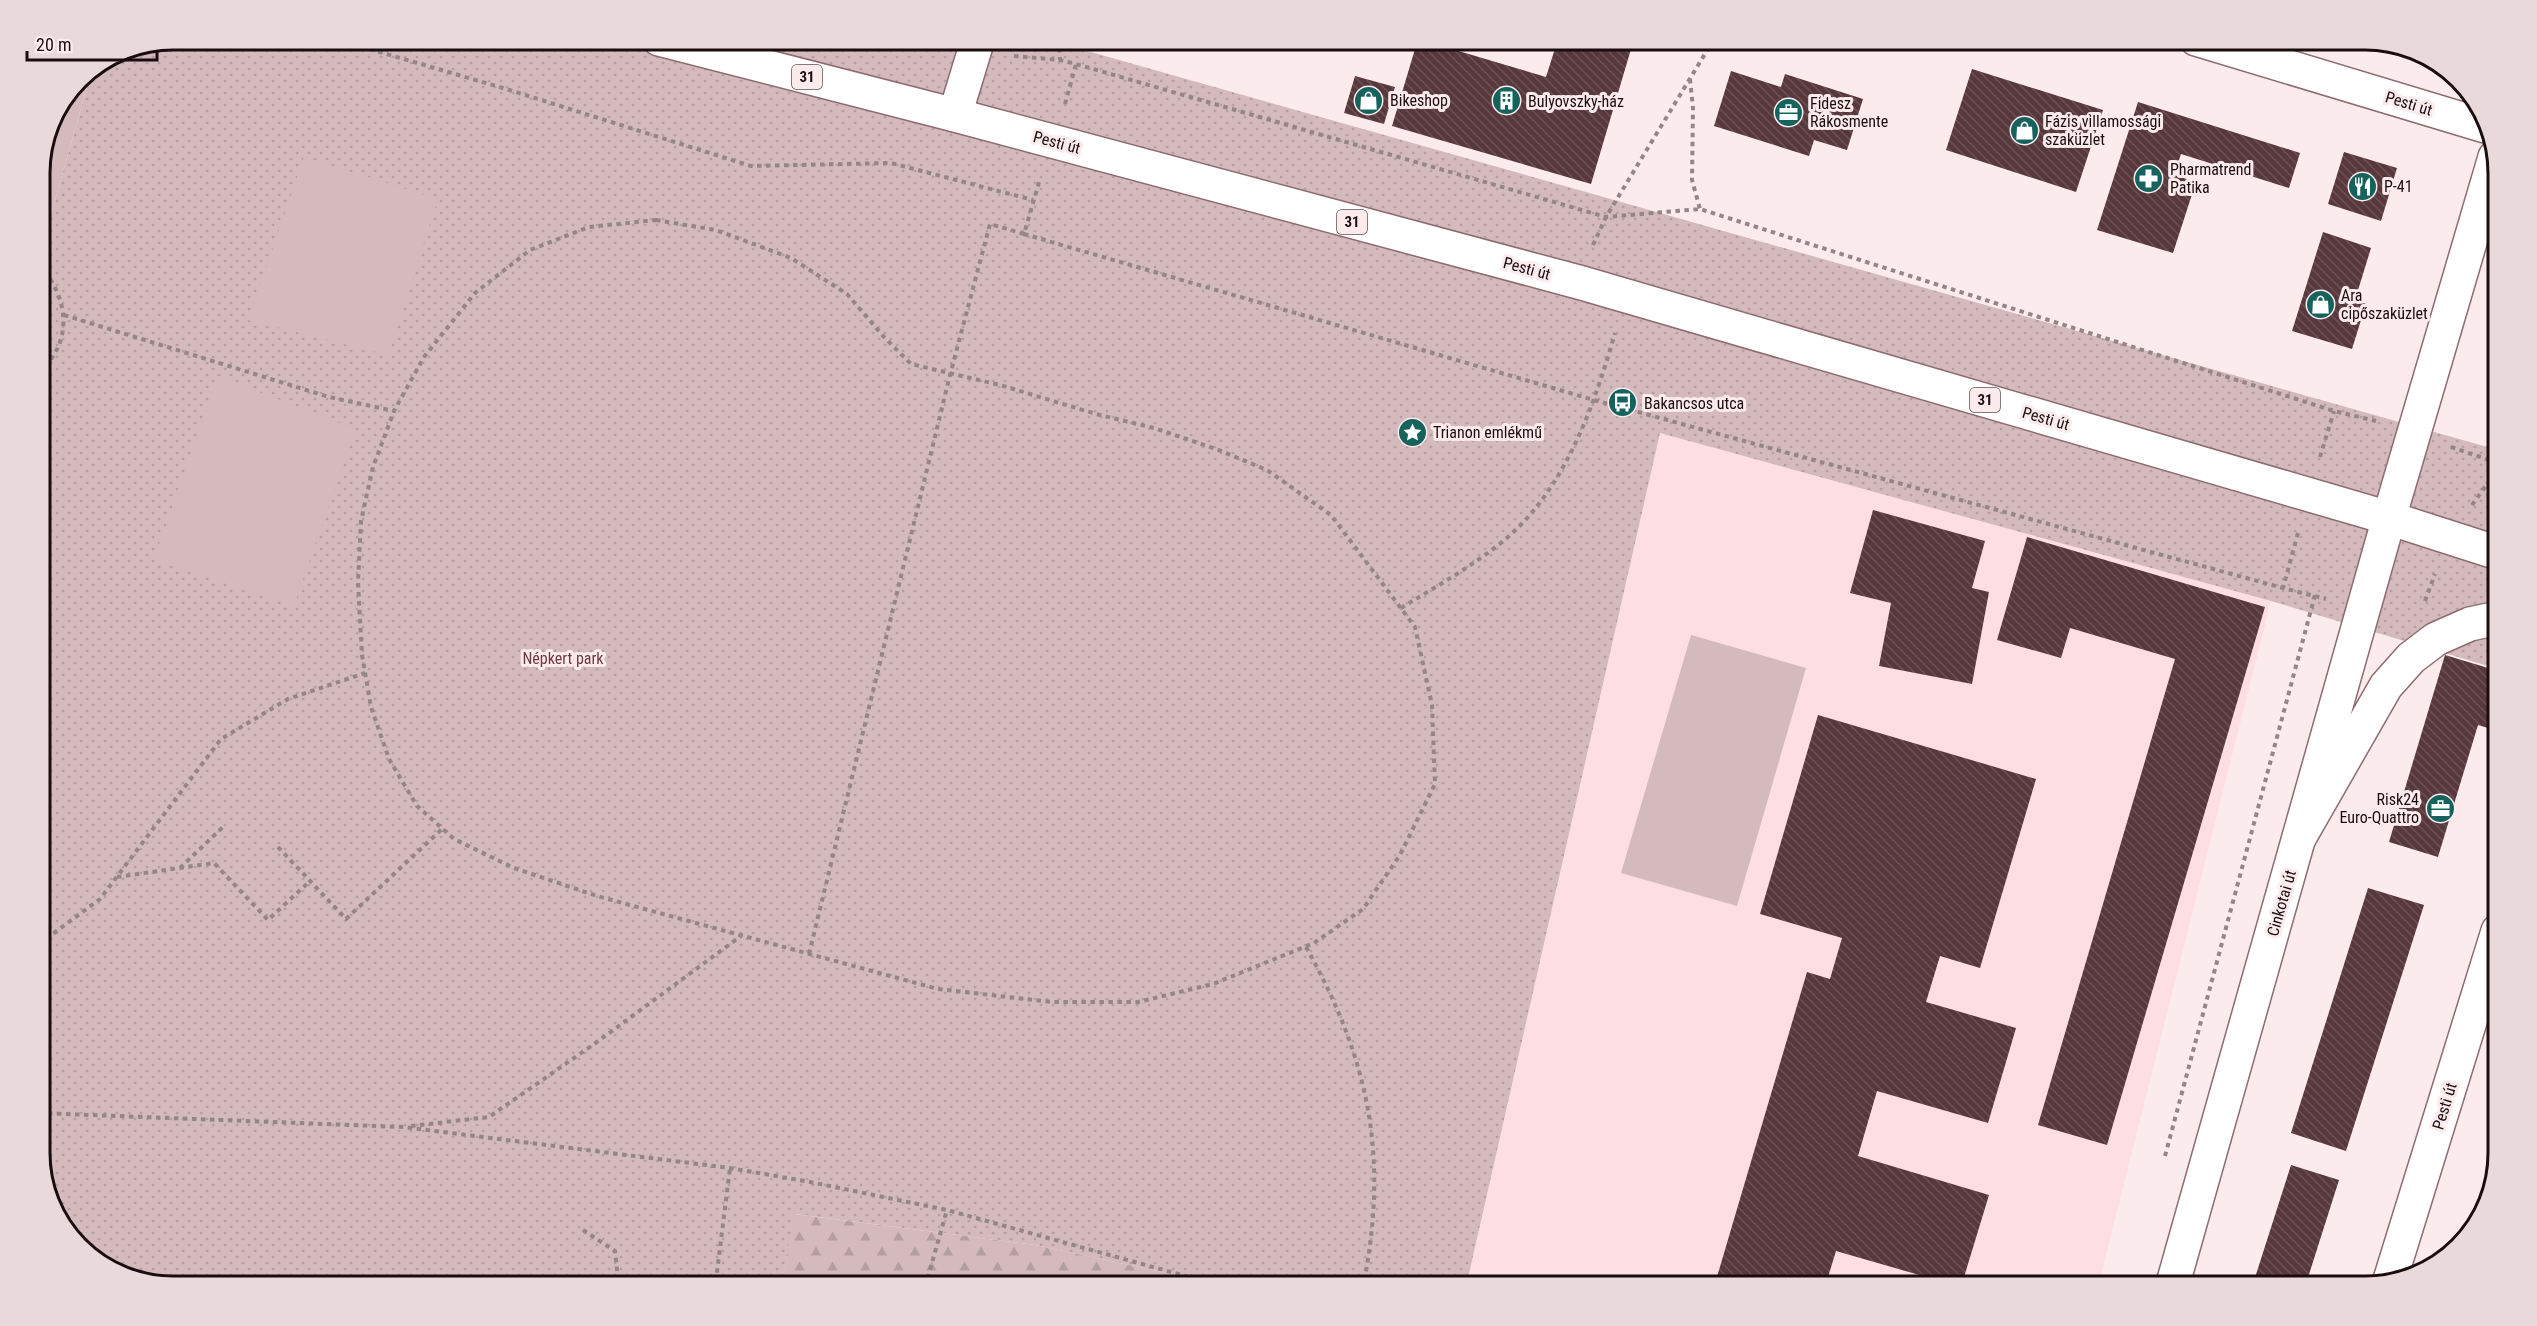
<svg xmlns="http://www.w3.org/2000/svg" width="2537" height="1326" font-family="'Roboto Condensed',sans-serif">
	<defs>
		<pattern id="green-dots" width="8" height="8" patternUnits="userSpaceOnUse" patternTransform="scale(1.5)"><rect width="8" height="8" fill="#d4b9bd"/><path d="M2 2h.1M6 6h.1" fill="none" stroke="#b59ea1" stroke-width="1.8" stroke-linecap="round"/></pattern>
		<pattern id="forest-firs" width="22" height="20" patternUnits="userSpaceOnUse" patternTransform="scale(1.5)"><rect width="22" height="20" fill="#d4b9bd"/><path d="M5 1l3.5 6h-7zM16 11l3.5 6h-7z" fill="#b59ea1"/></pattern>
		<pattern id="building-back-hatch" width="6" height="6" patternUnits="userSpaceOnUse" patternTransform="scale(1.5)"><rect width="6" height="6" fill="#57383d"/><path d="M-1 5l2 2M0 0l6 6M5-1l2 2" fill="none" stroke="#6b5155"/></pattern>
	</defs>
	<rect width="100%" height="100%" fill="#fcebed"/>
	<path fill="#fddfe3" d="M 1660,433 L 2271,601 L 2098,1287 L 1466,1287 Z"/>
	<path fill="url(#green-dots)" d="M 172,39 L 1045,39 L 2498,450 L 2498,669 L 2271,601 L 1660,433 L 1466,1287 L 1234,1287 L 1035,1245 L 795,1214 L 781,1287 L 172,1287 L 113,1273 L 62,1228 L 39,1163 L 39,257 L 92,69 L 122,49 Z"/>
	<path fill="url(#forest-firs)" d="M 794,1214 L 1035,1245 L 1234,1287 L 781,1287 Z"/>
	<path fill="#d4b9bd" d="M 92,69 L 39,257 L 39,164 L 49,121 L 78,78 Z
		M 304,157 L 438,199 L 388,355 L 248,320 Z
		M 218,376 L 355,429 L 294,606 L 154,559 Z
		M 1691,635 L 1806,668 L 1737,906 L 1621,873 Z"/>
	<path fill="url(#building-back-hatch)" d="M 1418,39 L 1546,77 L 1558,39 L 1634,39 L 1591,184 L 1392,126 Z
		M 1972,69 L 2103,110 L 2076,192 L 1946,150 Z
		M 1731,71 L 1781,87 L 1785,74 L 1863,99 L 1847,150 L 1814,140 L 1809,156 L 1714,126 Z
		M 1355,76 L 1395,87 L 1384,124 L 1344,113 Z
		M 2138,102 L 2300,153 L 2289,188 L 2181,154 L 2174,175 L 2196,182 L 2173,253 L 2097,230 Z
		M 2344,152 L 2397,168 L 2381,221 L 2328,204 Z
		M 2323,232 L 2371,248 L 2355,300 L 2366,304 L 2352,349 L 2292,331 Z
		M 1873,510 L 1985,541 L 1972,588 L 1989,592 L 1972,684 L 1879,666 L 1891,603 L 1850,593 Z
		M 2027,537 L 2265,607 L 2107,1145 L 2038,1125 L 2175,659 L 2070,628 L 2061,658 L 1997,640 Z
		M 2445,655 L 2498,671 L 2498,731 L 2478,725 L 2438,857 L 2389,842 Z
		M 1818,715 L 2036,779 L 1980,968 L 1940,956 L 1926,1002 L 2016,1028 L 1988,1123 L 1877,1091 L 1858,1156 L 1989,1195 L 1961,1287 L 1836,1251 L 1825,1287 L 1714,1287 L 1807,972 L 1830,979 L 1842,938 L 1760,914 Z
		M 2368,888 L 2424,905 L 2346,1151 L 2291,1133 Z
		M 2291,1165 L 2339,1180 L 2305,1287 L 2252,1287 Z"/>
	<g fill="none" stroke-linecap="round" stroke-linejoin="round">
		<defs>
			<path id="street" d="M 2196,39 L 2485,126
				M 2389,518 L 2495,157
				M 2390,1280 L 2498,931"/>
			<path id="secondary" d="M 955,115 L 978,39
				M 2172,1287 L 2389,518"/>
			<path id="primary" d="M 659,39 L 955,115 L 1582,283 L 2389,518 L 2498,553
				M 2299,838 L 2386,686 L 2411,658 L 2436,639 L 2470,624 L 2498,618"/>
		</defs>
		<use href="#street" stroke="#8d6b70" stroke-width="36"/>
		<use href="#secondary" stroke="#8d6b70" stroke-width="36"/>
		<use href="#primary" stroke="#8d6b70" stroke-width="36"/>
		<path stroke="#948587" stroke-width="4" stroke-dasharray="4.5 4.5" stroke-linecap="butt" d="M 335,39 L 503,88 L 751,166 L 891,163 L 1033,200
			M 1059,39 L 1060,60
			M 1014,56 L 1060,60 L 1076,64 L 1606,217 L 1700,209 L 2334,411 L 2376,421
			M 1690,79 L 1693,108 L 1692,180 L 1700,209
			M 1065,104 L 1076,64
			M 656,220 L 716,230 L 791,258 L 847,294 L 884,337 L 911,364 L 1000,385 L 1096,414 L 1154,428 L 1216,449 L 1267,470 L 1331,515 L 1415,627 L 1432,705 L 1435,784 L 1400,855 L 1363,909 L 1314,943 L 1213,984 L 1138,1002 L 1052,1002 L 938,989 L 597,896 L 514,868 L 454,839 L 417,806 L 389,759 L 371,707 L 362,655 L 358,582 L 361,521 L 373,467 L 394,411 L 424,357 L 475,293 L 530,250 L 589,227 Z
			M 1024,234 L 1594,400 L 2283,588
			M 1593,245 L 1606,217 L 1714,39
			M 39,265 C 69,297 74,342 39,372
			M 64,315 L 329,397 L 394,411
			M 2451,447 L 2498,463
			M 2320,457 L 2334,411
			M 2472,505 L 2498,469
			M 2298,533 L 2283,588 L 2326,599
			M 2425,601 L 2435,574
			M 1401,608 C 1437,586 1475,565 1508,537 C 1566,486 1594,406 1615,333
			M 2488,662 L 2498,664
			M 278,847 L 346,919 L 442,829
			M 180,868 L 225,825
			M 117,877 L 214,863 L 268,920 L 310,881
			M 39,944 L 100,899 L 221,739 L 288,699 L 365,673
			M 1306,947 C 1370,1061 1389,1158 1363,1287
			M 809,954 L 950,375 L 990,224 L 1024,234 L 1040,179
			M 39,1113 L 403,1127 L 730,1168 L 810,1182 L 947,1210 L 1225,1287
			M 411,1126 L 489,1117 L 597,1042 L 741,936
			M 2165,1156 L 2315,595
			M 583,1230 L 615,1251 L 619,1287
			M 708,1287 L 716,1280 L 730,1168
			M 925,1287 L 947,1210"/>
		<use href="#street" stroke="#fff" stroke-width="33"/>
		<use href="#secondary" stroke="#fff" stroke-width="33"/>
		<use href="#primary" stroke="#fff" stroke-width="33"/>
	</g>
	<defs>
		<symbol id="shop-disc" viewBox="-11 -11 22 22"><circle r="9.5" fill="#16635e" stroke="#fcebed"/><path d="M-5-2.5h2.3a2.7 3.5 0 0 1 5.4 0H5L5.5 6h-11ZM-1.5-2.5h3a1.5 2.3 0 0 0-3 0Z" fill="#fff"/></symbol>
		<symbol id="building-disc" viewBox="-11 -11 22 22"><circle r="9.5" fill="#16635e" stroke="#fcebed"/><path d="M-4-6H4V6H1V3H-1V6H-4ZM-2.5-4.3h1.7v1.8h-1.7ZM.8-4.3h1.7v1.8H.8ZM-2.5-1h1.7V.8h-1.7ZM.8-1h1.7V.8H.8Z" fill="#fff"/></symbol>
		<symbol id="office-disc" viewBox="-11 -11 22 22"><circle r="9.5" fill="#16635e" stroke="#fcebed"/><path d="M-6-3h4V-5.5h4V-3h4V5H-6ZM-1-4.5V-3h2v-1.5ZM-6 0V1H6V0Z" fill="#fff"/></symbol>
		<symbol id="pharmacy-disc" viewBox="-11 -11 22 22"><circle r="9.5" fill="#16635e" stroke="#fcebed"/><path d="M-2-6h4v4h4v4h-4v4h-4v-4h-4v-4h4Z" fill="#fff"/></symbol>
		<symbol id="restaurant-disc" viewBox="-11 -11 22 22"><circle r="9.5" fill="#16635e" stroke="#fcebed"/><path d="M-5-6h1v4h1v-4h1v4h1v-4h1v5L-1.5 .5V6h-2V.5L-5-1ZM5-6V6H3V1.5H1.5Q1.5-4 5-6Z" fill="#fff"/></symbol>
		<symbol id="bus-disc" viewBox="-11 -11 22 22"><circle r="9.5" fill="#16635e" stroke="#fcebed"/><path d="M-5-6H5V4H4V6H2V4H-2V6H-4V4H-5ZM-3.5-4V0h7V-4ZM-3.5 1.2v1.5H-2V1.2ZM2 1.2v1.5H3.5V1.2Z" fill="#fff"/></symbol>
		<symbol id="sight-disc" viewBox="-11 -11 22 22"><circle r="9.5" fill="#16635e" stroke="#fcebed"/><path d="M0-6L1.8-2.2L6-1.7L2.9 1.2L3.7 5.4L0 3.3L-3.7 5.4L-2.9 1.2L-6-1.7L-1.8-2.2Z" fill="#fff"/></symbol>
	</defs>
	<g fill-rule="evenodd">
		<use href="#shop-disc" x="1352" y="84" width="33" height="33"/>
		<use href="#building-disc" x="1490" y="84" width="33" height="33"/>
		<use href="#office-disc" x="1772" y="96" width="33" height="33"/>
		<use href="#shop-disc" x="2008" y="114" width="33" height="33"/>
		<use href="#pharmacy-disc" x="2132" y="162" width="33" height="33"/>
		<use href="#restaurant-disc" x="2346" y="170" width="33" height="33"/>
		<use href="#shop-disc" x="2304" y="288" width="33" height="33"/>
		<use href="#bus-disc" x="1606" y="386" width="33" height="33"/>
		<use href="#sight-disc" x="1396" y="416" width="33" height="33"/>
		<use href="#office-disc" x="2424" y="792" width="33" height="33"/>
	</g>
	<g text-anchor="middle" stroke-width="6" stroke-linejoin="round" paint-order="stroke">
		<g fill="#fcebed" stroke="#5e5052" stroke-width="1.5">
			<rect x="792" y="65" width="30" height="24" rx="4.5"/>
			<rect x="1337" y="210" width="30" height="24" rx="4.5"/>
			<rect x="1970" y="388" width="30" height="24" rx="4.5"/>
		</g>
		<g font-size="15" font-weight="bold" fill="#1a0d0f">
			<text x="807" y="82">31</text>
			<text x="1352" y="227">31</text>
			<text x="1985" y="405">31</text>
		</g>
		<g font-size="16" fill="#1a0d0f" stroke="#fcebed" text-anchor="start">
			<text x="1390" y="106">Bikeshop</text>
			<text x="1528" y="107">Bulyovszky-ház</text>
			<text x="1810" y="109">Fidesz<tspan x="1810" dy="18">Rákosmente</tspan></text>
			<text x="2045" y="127">Fázis villamossági<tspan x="2045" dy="18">szaküzlet</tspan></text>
			<text x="2170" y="175">Pharmatrend<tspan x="2170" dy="18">Patika</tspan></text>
			<text x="2384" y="192">P-41</text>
			<text x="2341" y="301">Ara<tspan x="2341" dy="18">cipőszaküzlet</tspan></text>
			<text x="1644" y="409">Bakancsos utca</text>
			<text x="1433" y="438">Trianon emlékmű</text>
			<text x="2419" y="805" text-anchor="end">Risk24<tspan x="2419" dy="18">Euro-Quattro</tspan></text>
		</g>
		<g font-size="16" fill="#1a0d0f" stroke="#fcebed">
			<text transform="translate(2409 103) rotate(17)" y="6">Pesti út</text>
			<text transform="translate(1057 142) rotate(15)" y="6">Pesti út</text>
			<text transform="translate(1527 268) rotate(15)" y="6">Pesti út</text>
			<text transform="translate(2046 418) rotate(16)" y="6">Pesti út</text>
			<text transform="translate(2281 903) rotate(-74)" y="6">Cinkotai út</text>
			<text transform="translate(2444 1106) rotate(-73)" y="6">Pesti út</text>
		</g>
		<g font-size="16" fill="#6e3944" stroke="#fcebed">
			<text x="563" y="664">Népkert park</text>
		</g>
	</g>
	<path d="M0 0H2537V1326H0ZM173 50H2365A123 123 0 0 1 2488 173V1153A123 123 0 0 1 2365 1276H173A123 123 0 0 1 50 1153V173A123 123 0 0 1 173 50Z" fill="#ead9db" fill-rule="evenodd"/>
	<path fill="none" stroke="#1a0d0f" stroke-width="3" d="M173 50H2365A123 123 0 0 1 2488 173V1153A123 123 0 0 1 2365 1276H173A123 123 0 0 1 50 1153V173A123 123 0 0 1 173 50Z"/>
	<path d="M27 51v9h130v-9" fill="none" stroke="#1a0d0f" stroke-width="3"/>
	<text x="36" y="51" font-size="18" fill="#1a0d0f" stroke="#fcebed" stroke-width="4.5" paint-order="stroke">20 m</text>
</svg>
